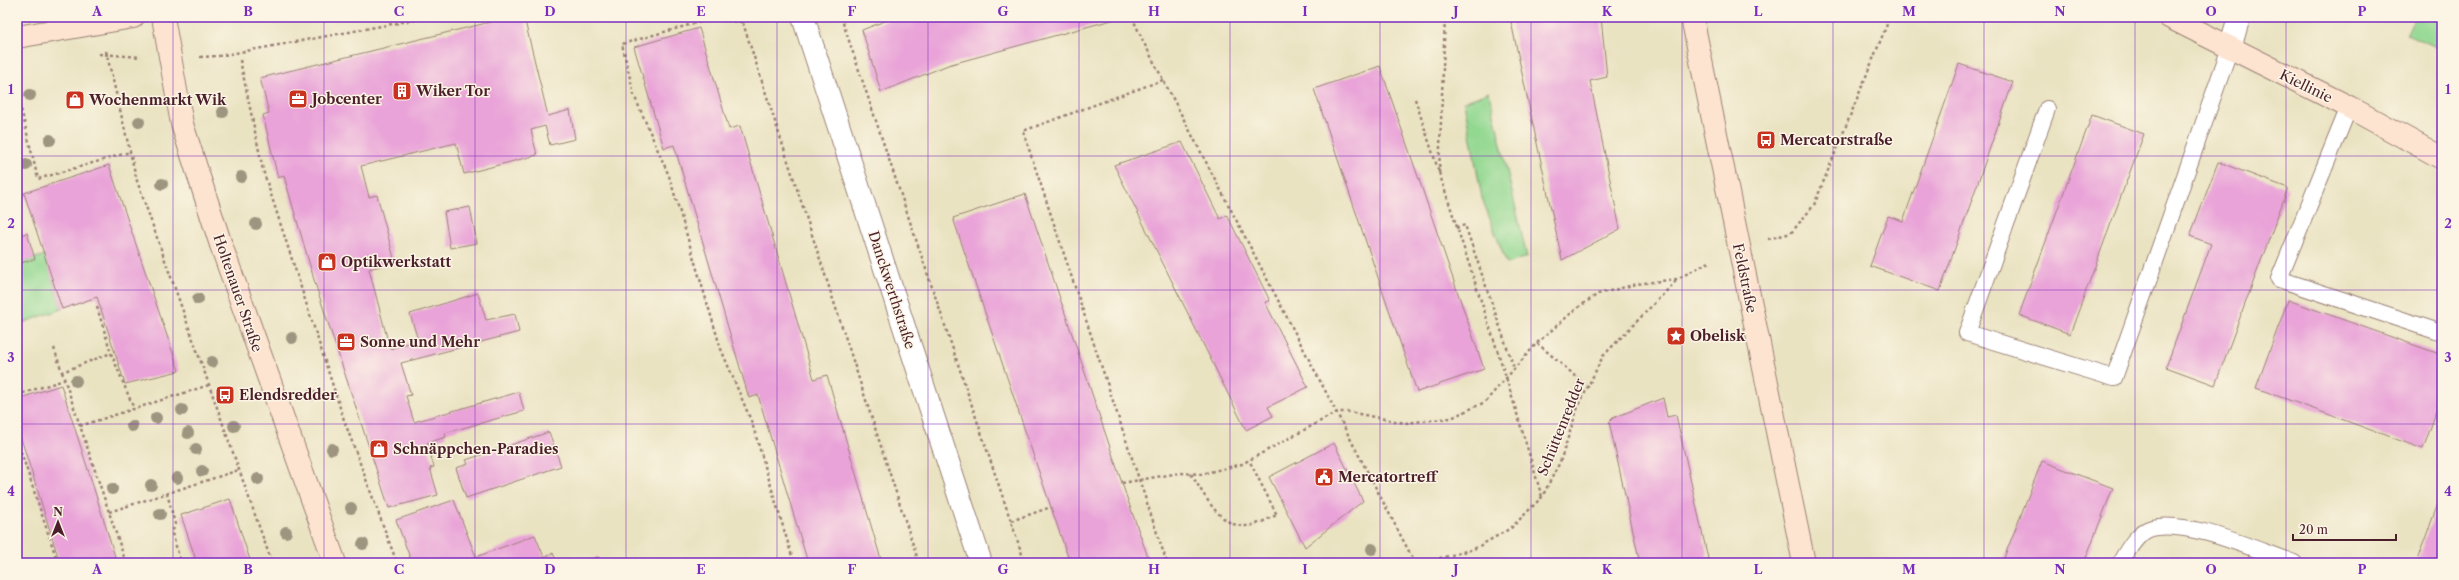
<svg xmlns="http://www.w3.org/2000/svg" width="2459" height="580" font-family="'Libre Caslon Text',serif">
	<rect width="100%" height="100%" fill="#fcf5e5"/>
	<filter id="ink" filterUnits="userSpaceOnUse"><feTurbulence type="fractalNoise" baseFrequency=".025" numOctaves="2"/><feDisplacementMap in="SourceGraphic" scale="8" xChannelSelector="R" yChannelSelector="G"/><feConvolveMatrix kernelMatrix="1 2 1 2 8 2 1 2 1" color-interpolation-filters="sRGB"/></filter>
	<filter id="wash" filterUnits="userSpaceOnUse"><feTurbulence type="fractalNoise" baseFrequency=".012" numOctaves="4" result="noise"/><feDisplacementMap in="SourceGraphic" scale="16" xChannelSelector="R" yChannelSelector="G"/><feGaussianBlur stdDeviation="0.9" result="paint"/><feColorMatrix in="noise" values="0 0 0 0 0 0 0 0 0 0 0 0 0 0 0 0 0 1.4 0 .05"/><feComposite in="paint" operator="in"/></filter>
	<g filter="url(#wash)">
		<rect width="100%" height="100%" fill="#eae3c2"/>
		<path fill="#93d891" stroke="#6e7c5e" d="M 2415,17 L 2442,17 L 2442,50 L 2407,34 Z
			M 1489,92 L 1527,257 L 1507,264 L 1482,198 L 1464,102 Z
			M 45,255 L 62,309 L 17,325 L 17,264 Z"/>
		<g id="blocks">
			<path fill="#e9a3d8" d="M 511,17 L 524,17 L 548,116 L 570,110 L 575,139 L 550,145 L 545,126 L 531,130 L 537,155 L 464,174 L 456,143 L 361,166 L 369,197 L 377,195 L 395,262 L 369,269 L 390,349 L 418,340 L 410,314 L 478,293 L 486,320 L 515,314 L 519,332 L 401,363 L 411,395 L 406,396 L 414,422 L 519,392 L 524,411 L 445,433 L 446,437 L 427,443 L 434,467 L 430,468 L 438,495 L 389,508 L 315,283 L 284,176 L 278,178 L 263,115 L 269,113 L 260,78 Z
				M 895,17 L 1119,17 L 1119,18 L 948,65 L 881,92 L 862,30 Z
				M 1510,17 L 1601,17 L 1607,77 L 1590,81 L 1620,229 L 1562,260 Z
				M 699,28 L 729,129 L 740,126 L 814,379 L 827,375 L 882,563 L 808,563 L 758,395 L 749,398 L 674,145 L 664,148 L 634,47 Z
				M 1959,64 L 2013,82 L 1940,291 L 1870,266 L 1888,216 L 1903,221 Z
				M 1380,66 L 1484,369 L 1417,392 L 1314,89 Z
				M 2092,115 L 2144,134 L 2070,334 L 2019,315 Z
				M 1182,142 L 1220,219 L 1227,215 L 1270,301 L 1265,302 L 1308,387 L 1268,407 L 1273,416 L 1246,430 L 1114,165 Z
				M 2218,162 L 2288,188 L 2215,385 L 2166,367 L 2211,244 L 2190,236 Z
				M 109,165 L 179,371 L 125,384 L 97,297 L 62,309 L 24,193 Z
				M 1025,194 L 1126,495 L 1150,563 L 1070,563 L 1055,519 L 953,218 Z
				M 470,207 L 477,243 L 450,248 L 444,212 Z
				M 27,233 L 35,259 L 17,264 L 17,236 Z
				M 2288,300 L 2442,355 L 2442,396 L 2423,449 L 2256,388 Z
				M 61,385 L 90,476 L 117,563 L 60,563 L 38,492 L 17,426 L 17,399 Z
				M 1663,398 L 1667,417 L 1676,415 L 1709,563 L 1640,563 L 1609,422 L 1613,418 Z
				M 549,432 L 561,466 L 466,498 L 456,468 L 468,464 L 466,460 Z
				M 1334,443 L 1363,501 L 1305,547 L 1269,477 Z
				M 2042,461 L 2113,488 L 2084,563 L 2002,563 Z
				M 2442,493 L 2442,563 L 2416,563 Z
				M 230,499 L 251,563 L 197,563 L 181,515 Z
				M 454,500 L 476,557 L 535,535 L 544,557 L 553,553 L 557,563 L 412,563 L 396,520 Z
				M 598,557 L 601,563 L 582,563 Z"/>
		</g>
	</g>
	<g filter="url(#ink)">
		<use href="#blocks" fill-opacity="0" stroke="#9a8176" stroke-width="1"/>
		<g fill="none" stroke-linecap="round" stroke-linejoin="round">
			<defs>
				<path id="lane" d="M 2349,107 L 2279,279 L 2442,333
					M 2047,109 L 1967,333 L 2114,378 L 2230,48
					M 2120,563 C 2127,551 2138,531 2152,528 C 2189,519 2258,551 2294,563"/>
				<path id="street" d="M 803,17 L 981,563
					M 2230,48 L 2239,17"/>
				<path id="secondary" d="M 163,17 L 182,124 L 221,245 L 335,563
					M 1692,17 L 1804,563
					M 2169,17 L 2349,107 L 2442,158
					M 17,37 L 133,17"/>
			</defs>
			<use href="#lane" stroke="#9a8176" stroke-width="18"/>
			<use href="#street" stroke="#9a8176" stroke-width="24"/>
			<use href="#secondary" stroke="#9a8176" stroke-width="24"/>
			<path stroke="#9a8176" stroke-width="2.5" stroke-dasharray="3 3" stroke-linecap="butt" d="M 741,17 L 919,563
				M 841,17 L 1025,563
				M 1132,17 L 1144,43 L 1415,563
				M 842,19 L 847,17
				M 742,22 L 710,19 L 622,44 L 634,95 L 669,176 L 721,349 L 752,423 L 794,563
				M 106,51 L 137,181 L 272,563
				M 99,54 L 141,57
				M 200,57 L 219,56 L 430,17
				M 240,60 L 263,170 L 344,420 L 397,563
				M 1163,80 L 1023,131 L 1167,563
				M 17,92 L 38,179 L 130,152
				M 1415,99 L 1506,377 L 1542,497
				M 1439,173 L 1445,17
				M 1456,228 L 1465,225 L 1514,368
				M 1768,239 L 1791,233 L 1814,205 L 1890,17
				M 97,307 L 111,353 L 134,409
				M 1537,343 L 1587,386
				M 54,348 L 62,372 L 111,353
				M 62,372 L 126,563
				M 17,395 L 64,380
				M 80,426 L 209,385
				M 17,440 L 58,563
				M 1191,474 C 1203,492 1219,527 1245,526 C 1256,526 1267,519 1277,515 L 1249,460
				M 1122,483 L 1179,473 L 1202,474 L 1242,464 L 1337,412 L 1349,412 L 1405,423 L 1451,418 L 1485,402 L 1537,343 L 1576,309 L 1598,294 L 1637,284 L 1677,279 L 1711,261
				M 167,493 L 175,524 L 172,533 L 181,563
				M 109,512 L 239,470
				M 1011,521 L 1051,507
				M 1422,563 L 1474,549 L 1511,528 L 1542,497 L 1560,462 L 1578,407 L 1603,356 L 1677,280"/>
			<use href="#lane" stroke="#fff" stroke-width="16"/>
			<use href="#street" stroke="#fff" stroke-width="22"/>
			<use href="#secondary" stroke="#fde4d1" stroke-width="22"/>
		</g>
		<g fill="#9e9580">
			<circle cx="30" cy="95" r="6"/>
			<circle cx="223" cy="112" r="6"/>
			<circle cx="139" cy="122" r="6"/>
			<circle cx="50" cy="140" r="6"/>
			<circle cx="26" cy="165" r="6"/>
			<circle cx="241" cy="177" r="6"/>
			<circle cx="162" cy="184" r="6"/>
			<circle cx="256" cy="224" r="6"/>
			<circle cx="198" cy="299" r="6"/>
			<circle cx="292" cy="338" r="6"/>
			<circle cx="212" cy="362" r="6"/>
			<circle cx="76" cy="381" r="6"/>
			<circle cx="311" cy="395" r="6"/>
			<circle cx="182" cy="410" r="6"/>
			<circle cx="156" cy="418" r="6"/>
			<circle cx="132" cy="426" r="6"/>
			<circle cx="234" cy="426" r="6"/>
			<circle cx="188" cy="433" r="6"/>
			<circle cx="196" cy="449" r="6"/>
			<circle cx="332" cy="449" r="6"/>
			<circle cx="202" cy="471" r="6"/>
			<circle cx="177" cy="478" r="6"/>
			<circle cx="258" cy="479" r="6"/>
			<circle cx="151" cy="485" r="6"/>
			<circle cx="112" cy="489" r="6"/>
			<circle cx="351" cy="508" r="6"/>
			<circle cx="160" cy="514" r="6"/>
			<circle cx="286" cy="532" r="6"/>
			<circle cx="363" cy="544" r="6"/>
			<circle cx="1372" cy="549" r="6"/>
		</g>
	</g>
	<path fill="none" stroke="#7b2cbf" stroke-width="1" stroke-opacity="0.55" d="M 173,17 L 173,563M 324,17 L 324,563M 475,17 L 475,563M 626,17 L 626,563M 777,17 L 777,563M 928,17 L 928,563M 1079,17 L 1079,563M 1230,17 L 1230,563M 1380,17 L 1380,563M 1531,17 L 1531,563M 1682,17 L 1682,563M 1833,17 L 1833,563M 1984,17 L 1984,563M 2135,17 L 2135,563M 2286,17 L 2286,563M 17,156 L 2442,156M 17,290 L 2442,290M 17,424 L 2442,424"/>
	<defs>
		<symbol id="building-square" viewBox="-11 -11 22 22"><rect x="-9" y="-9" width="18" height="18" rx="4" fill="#c8321e" stroke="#fcf5e5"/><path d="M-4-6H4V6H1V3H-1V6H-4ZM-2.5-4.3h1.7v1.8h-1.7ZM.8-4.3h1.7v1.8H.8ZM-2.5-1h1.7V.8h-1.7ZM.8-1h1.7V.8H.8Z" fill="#fff"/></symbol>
		<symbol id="office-square" viewBox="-11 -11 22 22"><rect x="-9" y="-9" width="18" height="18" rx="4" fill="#c8321e" stroke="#fcf5e5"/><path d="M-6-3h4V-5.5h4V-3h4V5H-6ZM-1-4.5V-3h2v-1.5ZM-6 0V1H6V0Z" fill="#fff"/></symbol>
		<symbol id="shop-square" viewBox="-11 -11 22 22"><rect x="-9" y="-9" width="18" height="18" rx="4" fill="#c8321e" stroke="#fcf5e5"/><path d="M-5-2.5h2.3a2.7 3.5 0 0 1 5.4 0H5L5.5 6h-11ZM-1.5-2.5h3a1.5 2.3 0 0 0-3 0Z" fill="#fff"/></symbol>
		<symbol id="bus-square" viewBox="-11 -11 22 22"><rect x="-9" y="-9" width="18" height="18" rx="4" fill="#c8321e" stroke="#fcf5e5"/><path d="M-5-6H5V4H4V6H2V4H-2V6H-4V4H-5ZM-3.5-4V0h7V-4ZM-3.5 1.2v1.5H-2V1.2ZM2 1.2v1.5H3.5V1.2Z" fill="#fff"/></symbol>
		<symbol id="sight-square" viewBox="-11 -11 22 22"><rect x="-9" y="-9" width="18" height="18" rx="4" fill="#c8321e" stroke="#fcf5e5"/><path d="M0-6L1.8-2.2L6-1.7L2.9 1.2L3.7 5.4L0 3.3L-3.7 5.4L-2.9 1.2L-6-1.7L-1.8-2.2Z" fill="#fff"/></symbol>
		<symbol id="civic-square" viewBox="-11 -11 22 22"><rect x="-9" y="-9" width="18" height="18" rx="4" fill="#c8321e" stroke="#fcf5e5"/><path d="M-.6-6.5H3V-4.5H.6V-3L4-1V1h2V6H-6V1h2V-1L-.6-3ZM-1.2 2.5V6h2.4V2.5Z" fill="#fff"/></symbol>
	</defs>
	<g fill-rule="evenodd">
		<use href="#building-square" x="391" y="80" width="22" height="22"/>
		<use href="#office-square" x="287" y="88" width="22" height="22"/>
		<use href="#shop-square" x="64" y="89" width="22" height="22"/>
		<use href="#bus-square" x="1755" y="129" width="22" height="22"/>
		<use href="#shop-square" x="316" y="251" width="22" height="22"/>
		<use href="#sight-square" x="1665" y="325" width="22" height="22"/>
		<use href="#office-square" x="335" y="331" width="22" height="22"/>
		<use href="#bus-square" x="214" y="384" width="22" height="22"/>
		<use href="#shop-square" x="368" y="438" width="22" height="22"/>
		<use href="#civic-square" x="1313" y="466" width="22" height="22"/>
	</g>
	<g text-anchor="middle" stroke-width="3" stroke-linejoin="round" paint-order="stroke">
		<g font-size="14" fill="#4a1f2b" stroke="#fcf5e5">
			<text transform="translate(2306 86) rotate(26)" y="5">Kiellinie</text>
			<text transform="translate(1745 278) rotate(78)" y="5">Feldstraße</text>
			<text transform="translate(892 290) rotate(72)" y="5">Danckwerthstraße</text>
			<text transform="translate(238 293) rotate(71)" y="5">Holtenauer Straße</text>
			<text transform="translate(1561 427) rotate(-68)" y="5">Schüttenredder</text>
		</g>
		<g font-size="14" font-weight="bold" fill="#4a1f2b" stroke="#fcf5e5" text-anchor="start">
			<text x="416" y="96">Wiker Tor</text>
			<text x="312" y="104">Jobcenter</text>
			<text x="89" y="105">Wochenmarkt Wik</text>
			<text x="1780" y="145">Mercatorstraße</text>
			<text x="341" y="267">Optikwerkstatt</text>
			<text x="1690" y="341">Obelisk</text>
			<text x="360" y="347">Sonne und Mehr</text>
			<text x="239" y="400">Elendsredder</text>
			<text x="393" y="454">Schnäppchen-Paradies</text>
			<text x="1338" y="482">Mercatortreff</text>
		</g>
	</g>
	<rect width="2459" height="580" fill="none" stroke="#fcf5e5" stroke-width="44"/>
	<g transform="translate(58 522)" stroke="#fcf5e5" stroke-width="3" paint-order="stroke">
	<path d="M0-3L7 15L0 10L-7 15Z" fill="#4a1f2b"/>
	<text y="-6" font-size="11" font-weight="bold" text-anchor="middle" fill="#4a1f2b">N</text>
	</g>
	<path d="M2293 534v6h103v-6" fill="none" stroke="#4a1f2b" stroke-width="2"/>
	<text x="2299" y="534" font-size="12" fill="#4a1f2b" stroke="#fcf5e5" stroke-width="3" paint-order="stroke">20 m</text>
	<rect x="22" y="22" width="2415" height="536" fill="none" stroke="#7b2cbf" stroke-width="1.5"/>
	<g font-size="13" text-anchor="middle" font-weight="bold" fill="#7b2cbf">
		<text x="97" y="16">A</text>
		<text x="248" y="16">B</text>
		<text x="399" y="16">C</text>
		<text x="550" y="16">D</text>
		<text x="701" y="16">E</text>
		<text x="852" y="16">F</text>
		<text x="1003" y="16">G</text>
		<text x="1154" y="16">H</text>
		<text x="1305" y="16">I</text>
		<text x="1456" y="16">J</text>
		<text x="1607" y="16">K</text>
		<text x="1758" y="16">L</text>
		<text x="1909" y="16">M</text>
		<text x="2060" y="16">N</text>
		<text x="2211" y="16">O</text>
		<text x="2362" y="16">P</text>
		<text x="11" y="94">1</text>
		<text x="2448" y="94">1</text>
		<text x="11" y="228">2</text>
		<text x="2448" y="228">2</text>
		<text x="11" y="362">3</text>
		<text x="2448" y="362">3</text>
		<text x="11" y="496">4</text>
		<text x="2448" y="496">4</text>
		<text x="97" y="574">A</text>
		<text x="248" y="574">B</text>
		<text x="399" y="574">C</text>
		<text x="550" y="574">D</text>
		<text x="701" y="574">E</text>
		<text x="852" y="574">F</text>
		<text x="1003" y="574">G</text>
		<text x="1154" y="574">H</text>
		<text x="1305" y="574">I</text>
		<text x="1456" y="574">J</text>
		<text x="1607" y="574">K</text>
		<text x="1758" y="574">L</text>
		<text x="1909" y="574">M</text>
		<text x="2060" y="574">N</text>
		<text x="2211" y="574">O</text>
		<text x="2362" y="574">P</text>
	</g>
</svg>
